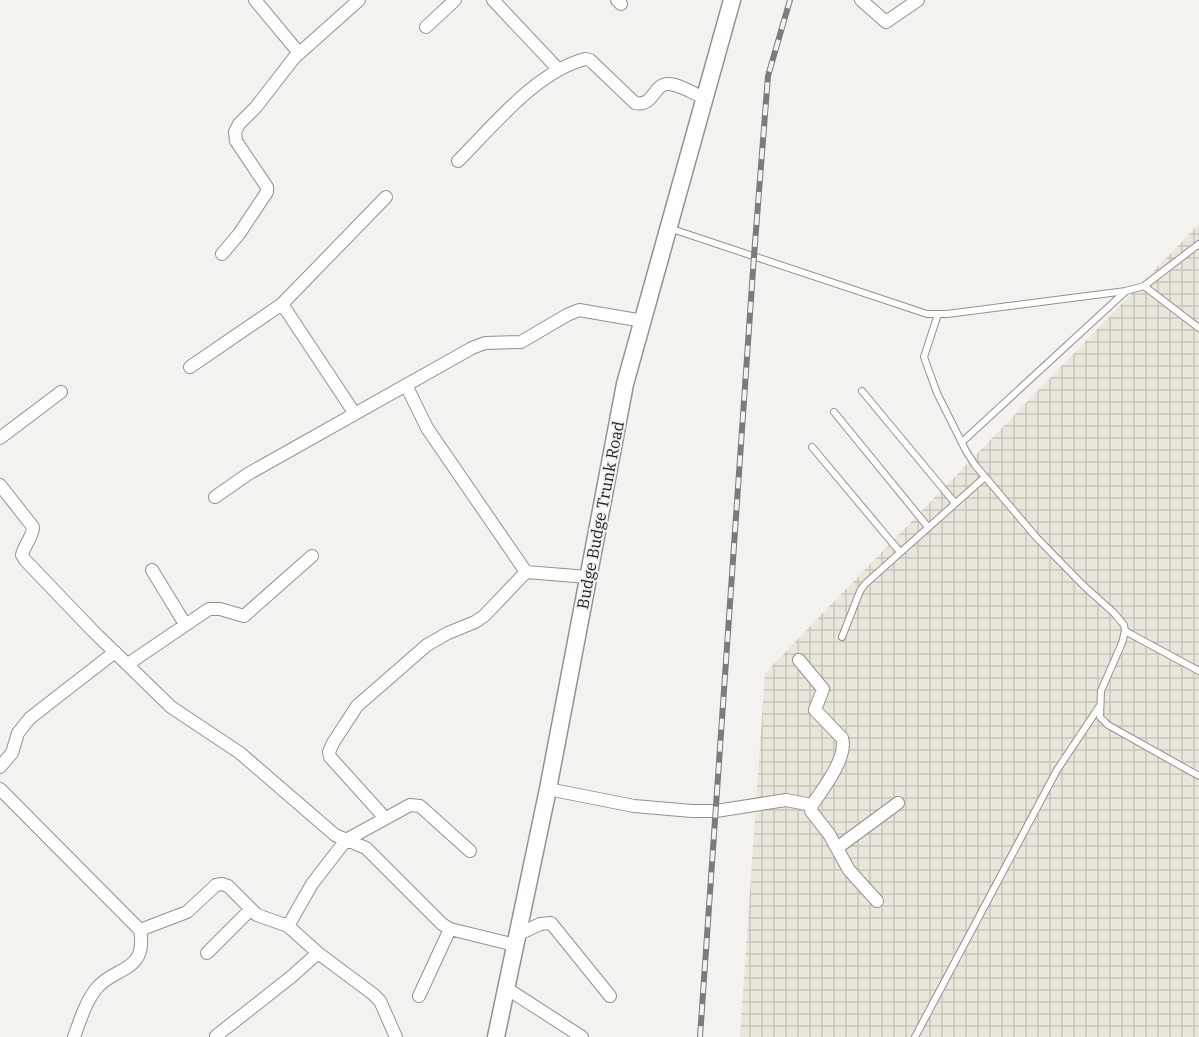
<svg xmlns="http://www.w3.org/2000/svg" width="1199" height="1037" font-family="'IBM Plex Serif',serif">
	<defs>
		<pattern id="industrial-grid" width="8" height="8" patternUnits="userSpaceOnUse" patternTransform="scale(1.5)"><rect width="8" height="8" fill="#eae6db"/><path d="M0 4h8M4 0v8" fill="none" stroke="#c8c5bc"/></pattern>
	</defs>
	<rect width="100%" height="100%" fill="#f4f2ef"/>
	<path fill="url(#industrial-grid)" d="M 1199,224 L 1199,1037 L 740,1037 L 765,673 Z"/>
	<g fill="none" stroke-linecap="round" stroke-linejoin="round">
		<defs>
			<path id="lane" d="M 669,228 L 927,314 L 947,314 L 1126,291 L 1144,286 L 1199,244
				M 1144,286 L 1199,328
				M 938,314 L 924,357 L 937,393 L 966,451 L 975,465 L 1037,538 L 1084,586 L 1114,613 L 1124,625 L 1125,631 L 1122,643 L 1101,691 L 1100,717 L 1108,725 L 1199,776
				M 862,391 L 955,503
				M 834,412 L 928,527
				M 962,442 L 1126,291
				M 812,447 L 900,552
				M 1125,631 L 1199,671
				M 842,637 L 860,591 L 865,584 L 985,477
				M 915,1037 L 1057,770 L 1099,707"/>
			<path id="street" d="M 255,0 L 299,53
				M 493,0 L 559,70
				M 617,0 L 621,4
				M 861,0 L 886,22 L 918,0
				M 426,27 L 455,0
				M 458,161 C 493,126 536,72 585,59 L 590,60 L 635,103 C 655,107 653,82 670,84 C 681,85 694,94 705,98
				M 222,254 L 239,234 L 267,192 L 267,187 L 236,141 L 235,132 L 239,124 L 256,107 L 294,58 L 359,0
				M 282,304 L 355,414
				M 190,367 L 282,304 L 386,197
				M 0,438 L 61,392
				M 0,485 L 33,527 C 33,537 24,545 22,555 L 25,560 L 93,631 L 171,707 L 240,753 L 335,835 L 366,848 L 442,924 L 450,929 L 515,945
				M 215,497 L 248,474 L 472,348 L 485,343 L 521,342 L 567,315 L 579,310 L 643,321
				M 152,570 L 185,624
				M 526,572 L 588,577
				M 799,660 L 823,689 L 815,710 L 842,738 C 848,757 823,789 812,805 L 811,811 L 829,834 L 849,870 L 877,901
				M 128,664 L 209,609 L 220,609 L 244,616 L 312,556
				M 0,767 L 12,753 L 18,733 L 30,718 L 115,652
				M 0,789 L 140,930 C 148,973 114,966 96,989 C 85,1003 80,1021 74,1037
				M 548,789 L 634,806 L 692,811 L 716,811 L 786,800 L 812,805
				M 385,818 L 330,757 L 329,752 L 333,743 L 357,706 L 427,645 L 448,633 L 475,622 L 484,616 L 526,572 L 427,428 L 406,385
				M 837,848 L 898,803
				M 288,926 L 312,884 L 346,840 L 410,805 L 420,806 L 470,851
				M 140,930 L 187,912 L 216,885 L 222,884 L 228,886 L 257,915 L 288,926 L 318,953 L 373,994 L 380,1001 L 396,1037
				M 517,935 L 540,924 L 551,923 L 610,996
				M 207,953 L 251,909
				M 506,988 L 582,1037
				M 419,996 L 450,929
				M 216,1036 L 291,977 L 318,953"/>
			<path id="secondary" d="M 496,1037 L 548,789 L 625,384 L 732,0"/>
		</defs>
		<use href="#lane" stroke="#92918e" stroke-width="8"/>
		<use href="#street" stroke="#92918e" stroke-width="14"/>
		<use href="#secondary" stroke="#92918e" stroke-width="19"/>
		<use href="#lane" stroke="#fff" stroke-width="6"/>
		<use href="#street" stroke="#fff" stroke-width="12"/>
		<use href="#secondary" stroke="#fff" stroke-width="16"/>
		<defs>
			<path id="rail" d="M 700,1037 L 754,256 L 768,76 L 790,0"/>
		</defs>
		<use href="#rail" stroke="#7b7b79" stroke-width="6"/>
		<use href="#rail" stroke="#f4f2ef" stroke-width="4" stroke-dasharray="11" stroke-linecap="butt"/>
	</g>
	<g text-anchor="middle" stroke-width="4.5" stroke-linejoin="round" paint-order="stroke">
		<g font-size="16" fill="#222221" stroke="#f4f2ef">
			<text transform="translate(600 515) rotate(-79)" y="6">Budge Budge Trunk Road</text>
		</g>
	</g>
</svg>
